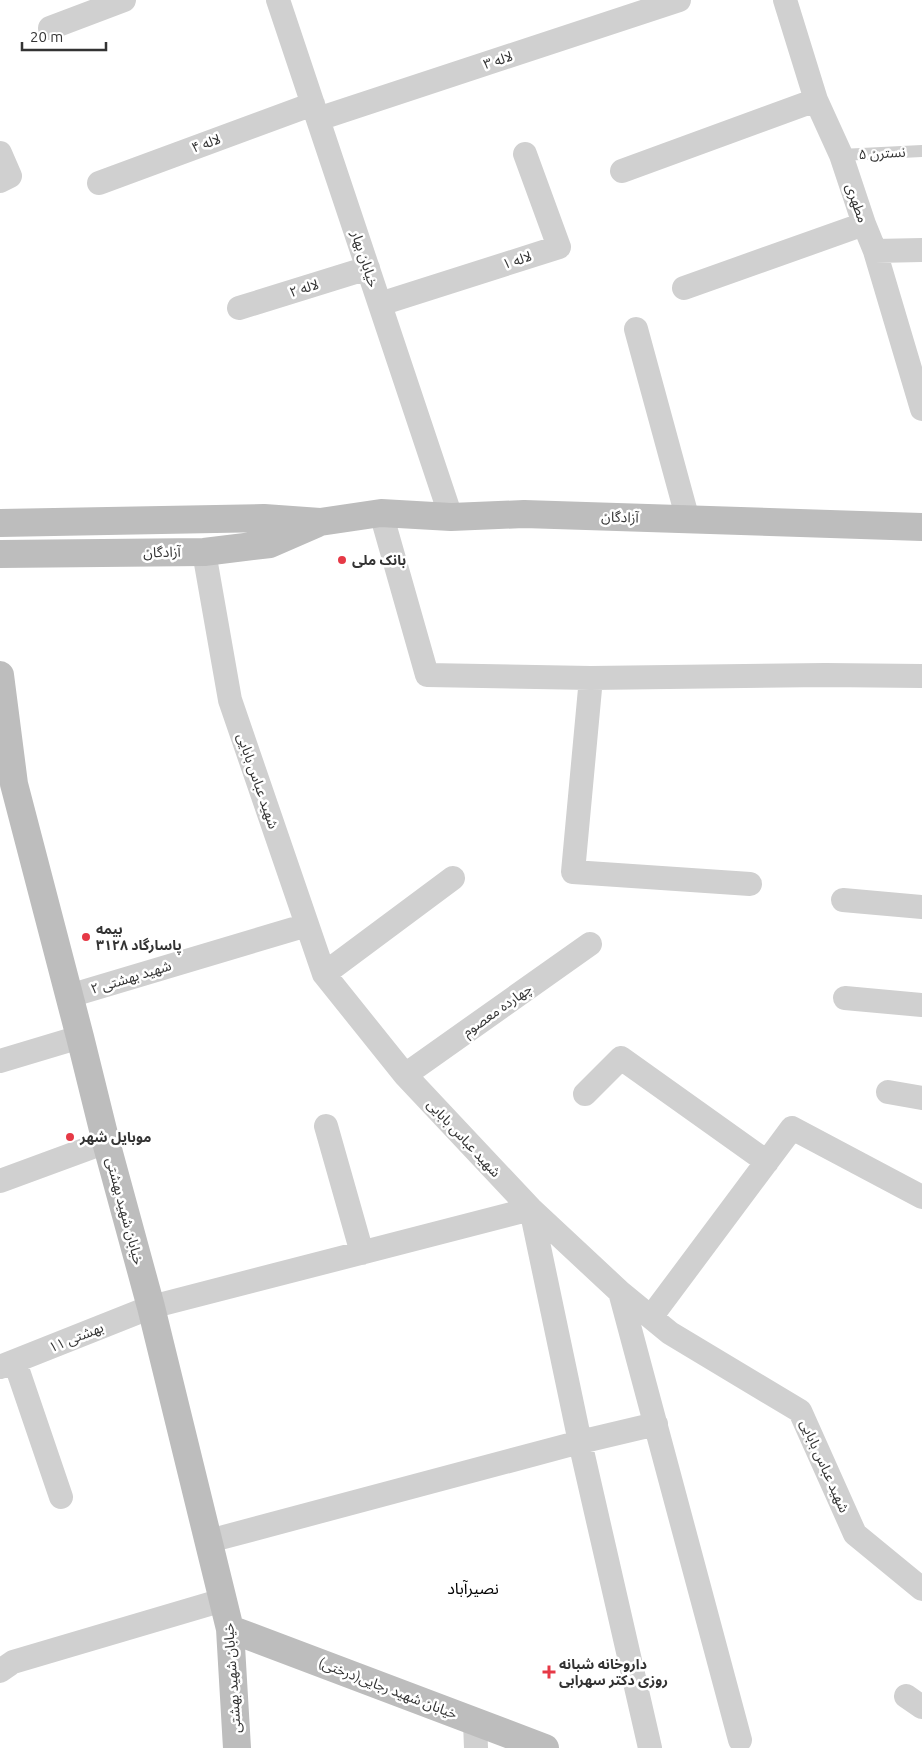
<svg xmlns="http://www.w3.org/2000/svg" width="922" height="1748" font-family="Ubuntu,'Noto Sans Arabic',sans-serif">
	<rect width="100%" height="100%" fill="#fff"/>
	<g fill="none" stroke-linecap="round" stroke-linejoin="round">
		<path stroke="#d0d0d0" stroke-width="12" d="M 841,155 L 922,151"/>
		<path stroke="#d0d0d0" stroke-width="24" d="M 278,0 L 451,517
			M 785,0 L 816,100 L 841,155 L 864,224 L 875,251 L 922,409
			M 50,28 L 124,0
			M 318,119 L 679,0
			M 0,153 L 10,176 L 0,181
			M 622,171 L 816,100
			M 99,183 L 313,104
			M 875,251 L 922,250
			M 684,288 L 864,224
			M 380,304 L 559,247 L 525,154
			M 239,308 L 368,268
			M 636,329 L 688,520
			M 381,513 L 427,675 L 591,678 L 825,675 L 922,676
			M 204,552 L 230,700 L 324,974 L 405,1075 L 531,1209 L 620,1292 L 670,1333 L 800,1411 L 855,1534 L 922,1589
			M 591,678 L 573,872 L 750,884
			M 843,900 L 922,907
			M 324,974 L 453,878
			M 69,996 L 307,925
			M 845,998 L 922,1005
			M 0,1061 L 80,1037
			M 405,1075 L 590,944
			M 888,1092 L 922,1098
			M 585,1094 L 621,1058 L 767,1162
			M 326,1126 L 362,1253
			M 0,1181 L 106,1142
			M 620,1292 L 740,1740
			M 651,1317 L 792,1128 L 922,1197
			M 15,1362 L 61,1497
			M 0,1367 L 151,1307 L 531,1209 L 580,1442 L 650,1748
			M 209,1541 L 580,1442 L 656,1424
			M 0,1671 L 13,1662 L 223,1600
			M 906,1696 L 922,1707
			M 475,1722 L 476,1748"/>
		<path stroke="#bdbdbd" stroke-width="28" d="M 0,523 L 264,518 L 320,522 L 381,513 L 451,517 L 524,514 L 922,527
			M 0,554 L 204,552 L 270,544 L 316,524
			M 0,675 L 14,784 L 80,1037 L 106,1142 L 151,1307 L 230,1629 L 237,1748
			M 230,1629 L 545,1748"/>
	</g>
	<g fill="#e63946" stroke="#fff" stroke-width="2">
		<circle cx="342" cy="560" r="5"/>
		<circle cx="86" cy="937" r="5"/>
		<circle cx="70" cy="1137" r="5"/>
		<path d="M546.5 1664.5h5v5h5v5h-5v5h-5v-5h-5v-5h5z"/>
	</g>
	<g text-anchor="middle" stroke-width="5" stroke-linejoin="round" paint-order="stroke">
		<g font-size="14" fill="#333" stroke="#fff">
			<text transform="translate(498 60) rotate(-18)" y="5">لاله ۳</text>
			<text transform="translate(206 143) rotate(-20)" y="5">لاله ۴</text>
			<text transform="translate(882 153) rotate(-3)" y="5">نسترن ۵</text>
			<text transform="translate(857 203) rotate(71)" y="5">مطهری</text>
			<text transform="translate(365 259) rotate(72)" y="5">خیابان بهار</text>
			<text transform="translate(517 260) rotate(-18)" y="5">لاله ۱</text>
			<text transform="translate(304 288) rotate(-17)" y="5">لاله ۲</text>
			<text transform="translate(620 517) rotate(2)" y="5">آزادگان</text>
			<text transform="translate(162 552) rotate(-1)" y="5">آزادگان</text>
			<text transform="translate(258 781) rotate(71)" y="5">شهید عباس بابایی</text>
			<text transform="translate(131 977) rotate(-17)" y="5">شهید بهشتی ۲</text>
			<text transform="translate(497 1010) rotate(-35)" y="5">چهارده معصوم</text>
			<text transform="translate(464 1138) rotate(47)" y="5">شهید عباس بابایی</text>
			<text transform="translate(125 1211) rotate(75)" y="5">خیابان شهید بهشتی</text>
			<text transform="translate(76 1337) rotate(-22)" y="5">بهشتی ۱۱</text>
			<text transform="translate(825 1466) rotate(66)" y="5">شهید عباس بابایی</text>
			<text transform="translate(232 1678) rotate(-94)" y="5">خیابان شهید بهشتی</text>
			<text transform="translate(388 1688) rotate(21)" y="5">خیابان شهید رجایی(درختی)</text>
		</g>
		<g font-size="14" font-weight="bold" fill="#333" stroke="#fff" text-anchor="start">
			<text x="352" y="565">بانک ملی</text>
			<text x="96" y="934">بیمه<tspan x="96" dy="16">پاسارگاد ۳۱۲۸</tspan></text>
			<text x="80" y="1142">موبایل شهر</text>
			<text x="559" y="1669">داروخانه شبانه<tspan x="559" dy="16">روزی دکتر سهرابی</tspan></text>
		</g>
		<g font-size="16" fill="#000" stroke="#fff">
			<text x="473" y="1594">نصیرآباد</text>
		</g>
	</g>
	<path d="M22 42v8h84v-8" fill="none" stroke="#333333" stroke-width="2.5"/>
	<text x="30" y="42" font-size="15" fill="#333333" stroke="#ffffff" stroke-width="4" paint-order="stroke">20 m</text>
</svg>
